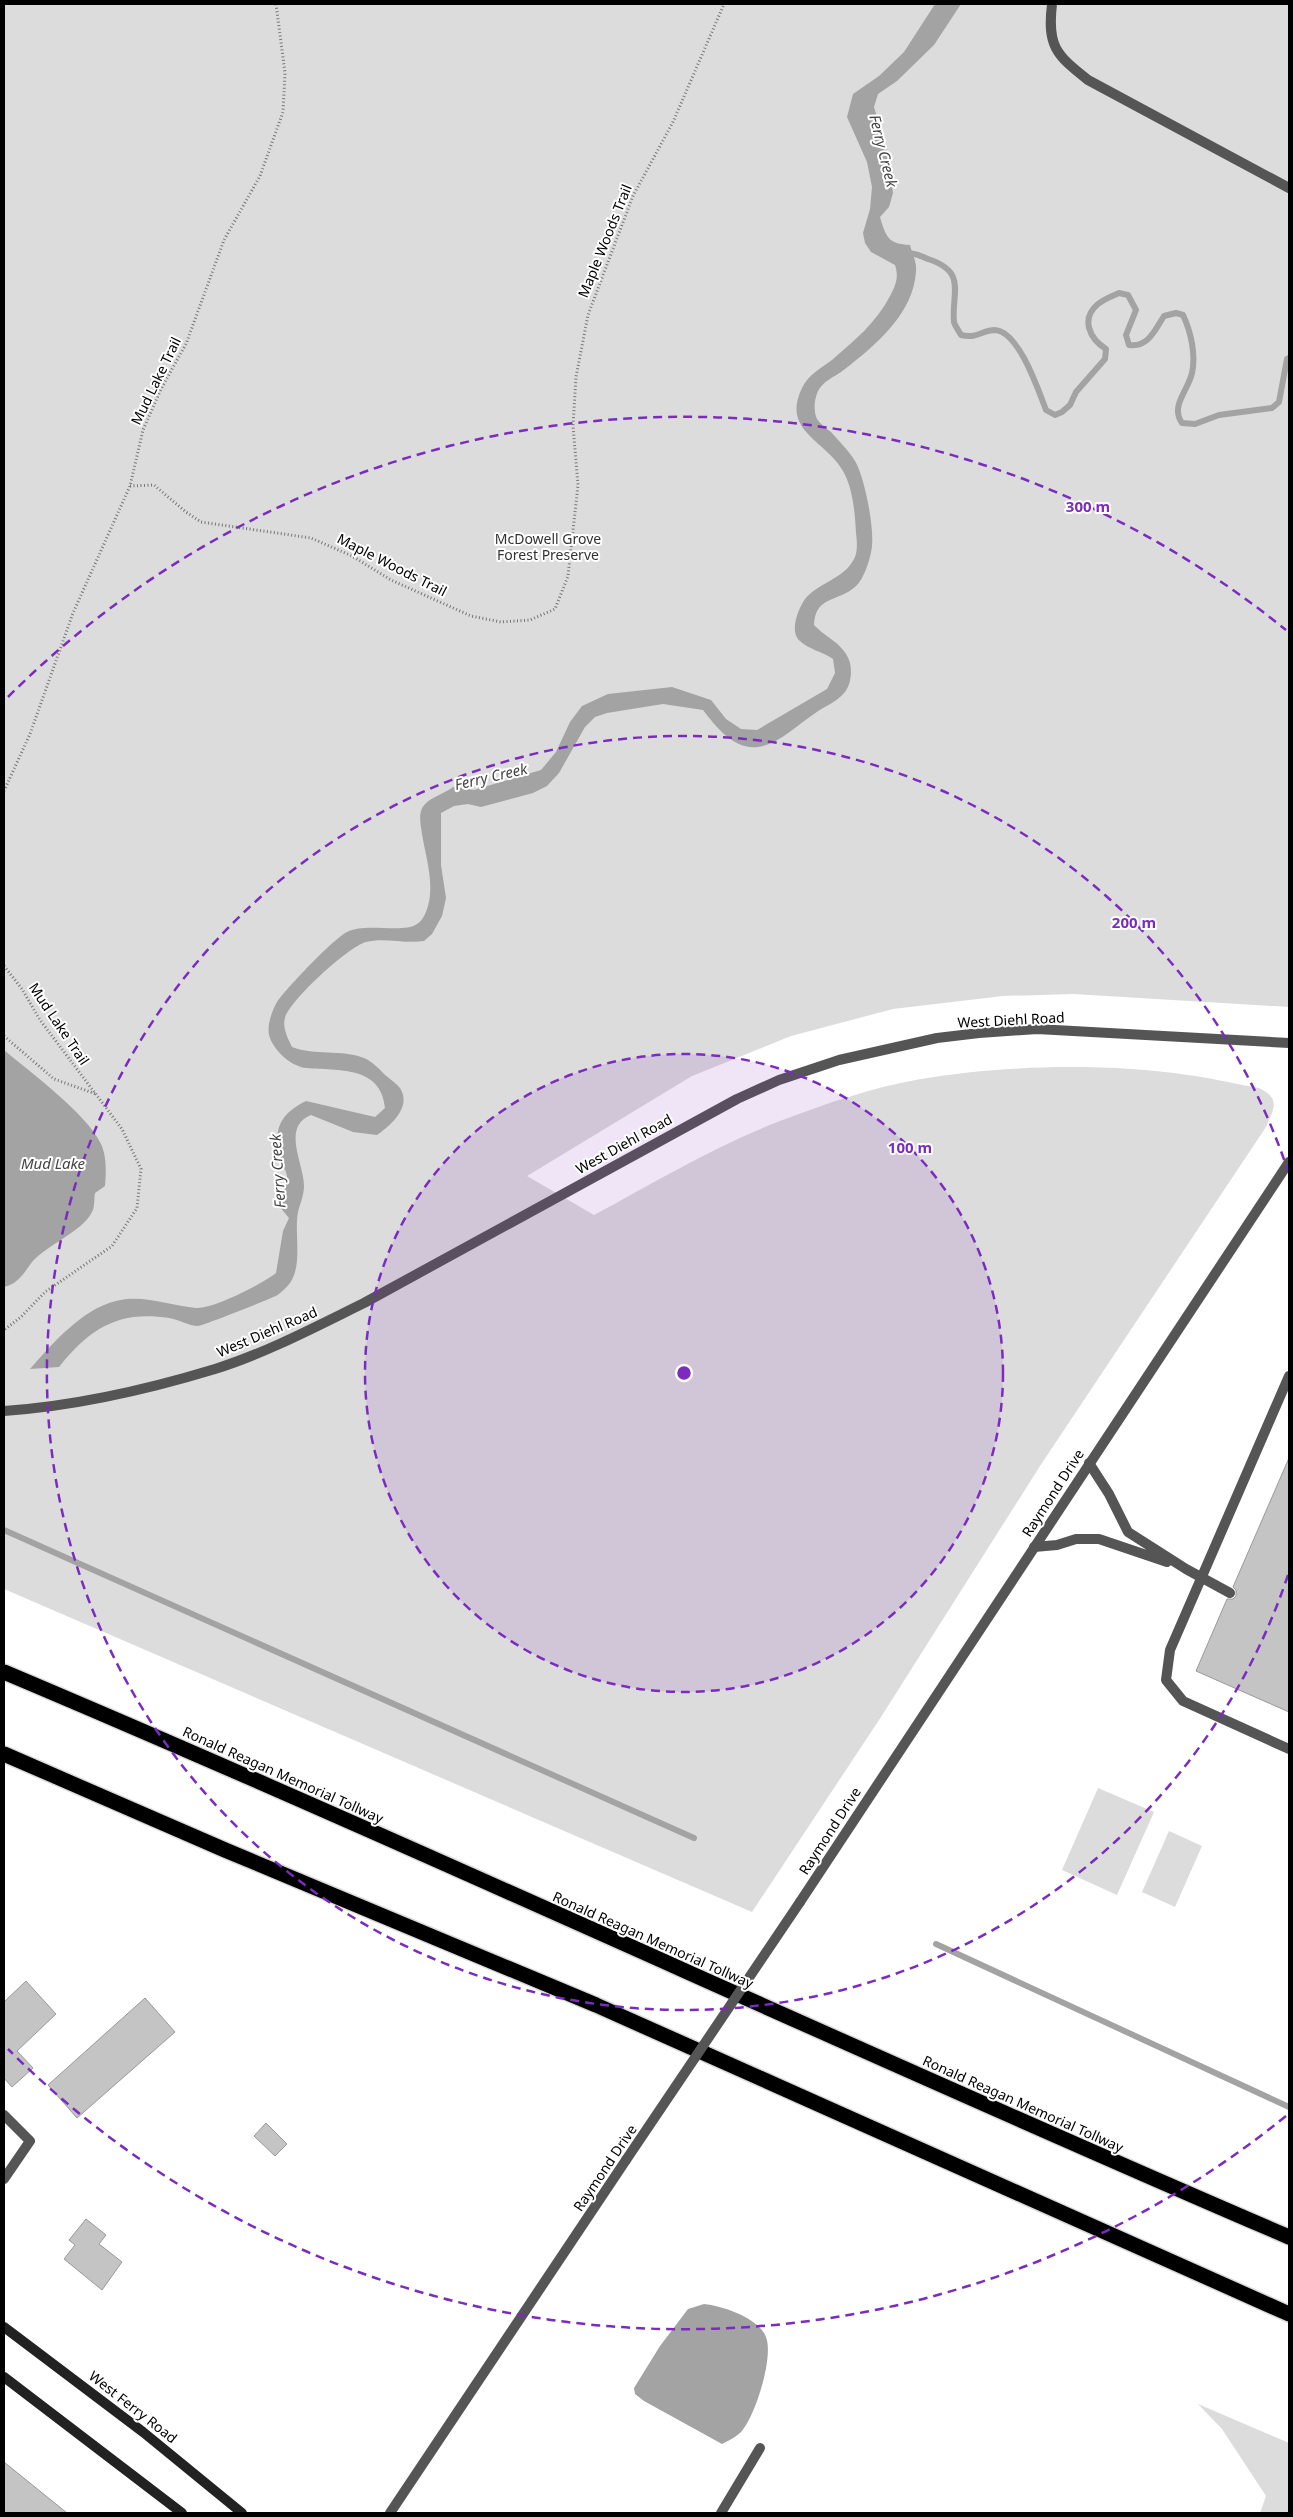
<svg xmlns="http://www.w3.org/2000/svg" width="1293" height="2517" font-family="'Noto Sans',sans-serif">
	<rect width="100%" height="100%" fill="#fff"/>
	<path fill="#dcdcdc" d="M 4,4 L 1289,4 L 1289,1007 L 1073,994 L 1003,996 L 893,1009 L 791,1036 L 692,1076 L 527,1176 L 594,1215 C 655,1182 715,1146 780,1121 C 825,1104 873,1087 921,1079 C 1003,1065 1106,1063 1188,1075 C 1212,1078 1236,1084 1259,1088 C 1281,1099 1274,1108 1266,1127 L 1040,1466 L 881,1717 L 752,1912 L 4,1589 Z
		M 1098,1788 L 1154,1812 L 1117,1895 L 1062,1870 Z
		M 1169,1831 L 1202,1846 L 1175,1907 L 1142,1892 Z
		M 1198,2404 L 1289,2443 L 1289,2513 L 1260,2513 L 1266,2496 L 1222,2429 Z"/>
	<path fill="#a3a3a3" d="M 935,4 L 961,4 L 934,45 L 897,81 L 878,94 L 874,107 L 888,155 L 893,193 L 889,207 L 880,217 C 886,238 889,244 910,245 C 912,253 917,263 916,271 C 914,313 876,345 845,369 C 834,378 820,381 816,397 C 814,403 814,413 817,419 C 820,424 827,429 831,432 C 839,441 849,451 855,461 C 865,478 874,527 872,546 C 871,557 864,580 855,587 C 838,602 815,596 814,625 C 826,638 845,644 850,663 C 852,672 851,684 845,692 C 836,703 824,706 814,714 C 797,725 779,744 758,747 C 734,750 716,727 703,710 L 663,704 L 607,713 L 595,717 L 585,727 L 559,773 L 547,786 L 533,793 L 481,807 L 468,804 L 454,806 L 441,813 L 441,865 L 446,898 L 442,916 L 432,934 L 424,941 C 405,944 384,937 366,942 C 348,947 290,1000 285,1018 C 282,1027 288,1039 292,1047 C 315,1056 341,1049 364,1058 C 371,1061 380,1069 385,1075 C 390,1079 396,1083 400,1088 C 412,1107 391,1125 377,1135 L 353,1132 L 311,1115 C 281,1127 304,1164 304,1186 C 304,1195 300,1204 298,1212 C 294,1233 303,1264 290,1283 C 287,1287 281,1293 276,1296 C 267,1300 205,1325 198,1326 C 189,1326 178,1319 169,1318 C 119,1310 90,1328 59,1367 L 30,1369 C 52,1344 82,1309 116,1301 C 143,1294 170,1306 196,1308 C 214,1309 262,1284 276,1273 L 283,1231 L 289,1218 L 279,1206 C 281,1197 287,1185 287,1176 C 286,1170 281,1163 280,1157 C 273,1129 280,1114 306,1101 L 375,1117 L 385,1108 C 381,1065 337,1071 307,1068 C 291,1067 273,1050 269,1035 C 267,1024 272,1011 277,1002 C 286,989 333,939 347,932 C 366,922 402,934 417,924 C 422,921 424,916 426,912 C 436,887 426,859 422,834 C 421,827 419,817 421,811 C 425,798 443,795 453,787 L 474,790 L 541,770 L 556,752 L 570,722 L 582,706 L 608,694 L 672,687 L 711,700 L 726,719 L 741,729 L 757,730 L 827,689 L 835,673 L 833,659 C 823,652 808,649 800,641 C 789,632 798,609 805,599 C 819,582 844,579 854,559 C 858,553 857,540 856,533 C 855,514 853,488 843,471 C 825,440 781,431 802,388 C 808,375 821,368 832,360 C 855,340 876,323 890,296 C 896,285 899,277 895,265 L 871,252 L 865,243 L 863,233 L 870,209 L 872,187 L 867,162 L 847,117 L 853,94 L 879,76 L 904,52 Z
		M 4,1050 C 29,1071 88,1115 101,1144 C 107,1157 106,1173 105,1186 L 95,1193 C 94,1198 95,1207 92,1212 C 82,1232 48,1244 32,1262 C 23,1274 19,1283 4,1287 Z
		M 704,2304 C 723,2306 759,2318 766,2337 C 774,2357 755,2417 741,2432 C 736,2437 728,2441 722,2444 L 644,2401 L 635,2394 L 634,2388 L 660,2346 L 688,2309 Z"/>
	<g fill="none" stroke-linecap="round" stroke-linejoin="round">
		<path stroke="#a3a3a3" stroke-width="6" d="M 906,254 C 913,252 921,256 928,259 C 968,272 951,293 954,322 C 955,326 959,331 961,335 C 978,339 982,330 995,330 C 1019,331 1039,392 1046,410 L 1055,415 L 1062,412 L 1070,405 L 1076,392 L 1105,359 L 1106,349 C 1090,339 1080,319 1098,304 C 1104,299 1112,296 1119,293 L 1128,295 L 1136,310 L 1126,335 L 1129,345 C 1148,348 1155,330 1164,316 L 1176,313 L 1183,315 C 1191,332 1196,355 1192,373 C 1188,391 1170,406 1182,423 L 1195,424 L 1219,415 L 1272,408 L 1279,402 L 1287,359 L 1289,358
			M 4,1530 L 694,1838
			M 936,1944 L 1289,2107"/>
	</g>
	<path fill="#c4c4c4" stroke="#999" d="M 1289,1458 L 1289,1712 L 1196,1671 L 1227,1599 L 1233,1599 L 1236,1596 L 1236,1590 L 1233,1587 Z
		M 26,1981 L 56,2014 L 17,2051 L 33,2068 L 12,2087 L 4,2078 L 4,2002 Z
		M 145,1998 L 175,2032 L 77,2118 L 48,2085 Z
		M 266,2123 L 287,2144 L 275,2156 L 254,2136 Z
		M 86,2219 L 106,2235 L 99,2244 L 122,2262 L 102,2290 L 64,2259 L 75,2245 L 69,2240 Z
		M 4,2462 L 67,2513 L 4,2513 Z"/>
	<g fill="none" stroke-linecap="round" stroke-linejoin="round">
		<defs>
			<path id="motorway" d="M 4,1672 C 435,1854 859,2053 1289,2237
				M 4,1754 L 225,1850 L 596,2005 L 1289,2314"/>
		</defs>
		<use href="#motorway" stroke="#dbdbdb" stroke-width="18"/>
		<path stroke="#777" stroke-width="3" stroke-dasharray="1 2.5" stroke-linecap="butt" d="M 130,486 L 154,485 L 186,512 L 201,522 L 311,538 L 352,556 L 391,580 L 471,616 L 501,622 L 530,620 L 555,609 L 568,576 L 578,485 L 573,426 L 576,377 L 588,315 L 633,196 L 673,122 L 724,4
			M 4,791 L 30,734 L 73,613 L 130,486 L 143,430 L 161,389 L 186,344 L 224,240 L 260,176 L 283,112 L 285,73 L 276,4
			M 4,966 L 22,989 L 40,1020 L 122,1129 L 141,1169 L 137,1208 L 112,1246 L 45,1292 L 21,1317 L 4,1330
			M 4,1036 L 54,1079 L 96,1094"/>
		<path stroke="#555" stroke-width="10" d="M 1052,4 C 1047,46 1056,55 1088,80 L 1289,188
			M 1289,1376 L 1170,1650 L 1166,1680 L 1183,1701 L 1289,1749
			M 1089,1463 L 1109,1494 L 1128,1532 L 1186,1569 L 1230,1593
			M 1034,1547 L 1057,1545 L 1076,1539 L 1099,1539 L 1167,1562
			M 4,2115 L 30,2141 L 4,2179
			M 721,2513 L 760,2448"/>
		<path stroke="#555" stroke-width="10" d="M 4,1411 C 76,1406 146,1390 215,1369 C 266,1353 317,1326 364,1303 L 737,1099 L 779,1080 L 839,1060 L 937,1038 L 979,1033 L 1037,1029 L 1289,1043
			M 800,1902 L 1289,1162
			M 390,2513 L 626,2160"/>
		<path stroke="#222" stroke-width="10" d="M 4,2327 L 143,2432 L 242,2513
			M 4,2377 L 182,2513"/>
		<use href="#motorway" stroke="#000" stroke-width="15"/>
		<path stroke="#555" stroke-width="10" d="M 626,2160 L 800,1902"/>
	</g>
	<circle cx="684" cy="1373" r="319" fill="#7b2cbf" fill-opacity=".12"/>
	<g fill="none" stroke="#7b2cbf" stroke-width="2.5" stroke-dasharray="9 6">
		<circle cx="684" cy="1373" r="319"/>
		<path d="M1288 1575A637 637 0 1 1 1288 1171"/>
		<path d="M1286 2116A956 956 0 0 1 8 2049M8 697A956 956 0 0 1 1286 630"/>
	</g>
	<g text-anchor="middle" stroke-width="4" stroke-linejoin="round" paint-order="stroke">
		<g font-size="14" fill="#000" stroke="#fff">
			<text transform="translate(605 241) rotate(-68)" y="5">Maple Woods Trail</text>
			<text transform="translate(156 381) rotate(-64)" y="5">Mud Lake Trail</text>
			<text transform="translate(392 565) rotate(27)" y="5">Maple Woods Trail</text>
			<text transform="translate(1011 1020) rotate(-3)" y="5">West Diehl Road</text>
			<text transform="translate(59 1024) rotate(56)" y="5">Mud Lake Trail</text>
			<text transform="translate(624 1144) rotate(-29)" y="5">West Diehl Road</text>
			<text transform="translate(267 1332) rotate(-23)" y="5">West Diehl Road</text>
			<text transform="translate(1053 1493) rotate(-57)" y="5">Raymond Drive</text>
			<text transform="translate(283 1775) rotate(24)" y="5">Ronald Reagan Memorial Tollway</text>
			<text transform="translate(830 1831) rotate(-57)" y="5">Raymond Drive</text>
			<text transform="translate(653 1940) rotate(24)" y="5">Ronald Reagan Memorial Tollway</text>
			<text transform="translate(1023 2104) rotate(24)" y="5">Ronald Reagan Memorial Tollway</text>
			<text transform="translate(605 2168) rotate(-56)" y="5">Raymond Drive</text>
			<text transform="translate(133 2407) rotate(38)" y="5">West Ferry Road</text>
		</g>
		<g font-size="14" fill="#333" stroke="#fff">
			<text x="548" y="544">McDowell Grove<tspan x="548" dy="16">Forest Preserve</tspan></text>
		</g>
		<g font-size="15" font-style="italic" fill="#444" stroke="#fff">
			<text transform="translate(883 151) rotate(76)" y="5">Ferry Creek</text>
			<text transform="translate(491 777) rotate(-13)" y="5">Ferry Creek</text>
			<text x="53" y="1169">Mud Lake</text>
			<text transform="translate(278 1171) rotate(-94)" y="5">Ferry Creek</text>
		</g>
	</g>
	<circle cx="684" cy="1373" r="8" fill="#7b2cbf" stroke="#fff" stroke-width="2.5"/>
	<g font-size="15" text-anchor="middle" font-weight="bold" fill="#7b2cbf" stroke="#fff" stroke-width="4" stroke-linejoin="round" paint-order="stroke">
		<text x="1088" y="512">300 m</text>
		<text x="1134" y="928">200 m</text>
		<text x="910" y="1153">100 m</text>
	</g>
	<rect width="1293" height="2517" fill="none" stroke="#000000" stroke-width="10"/>
</svg>
